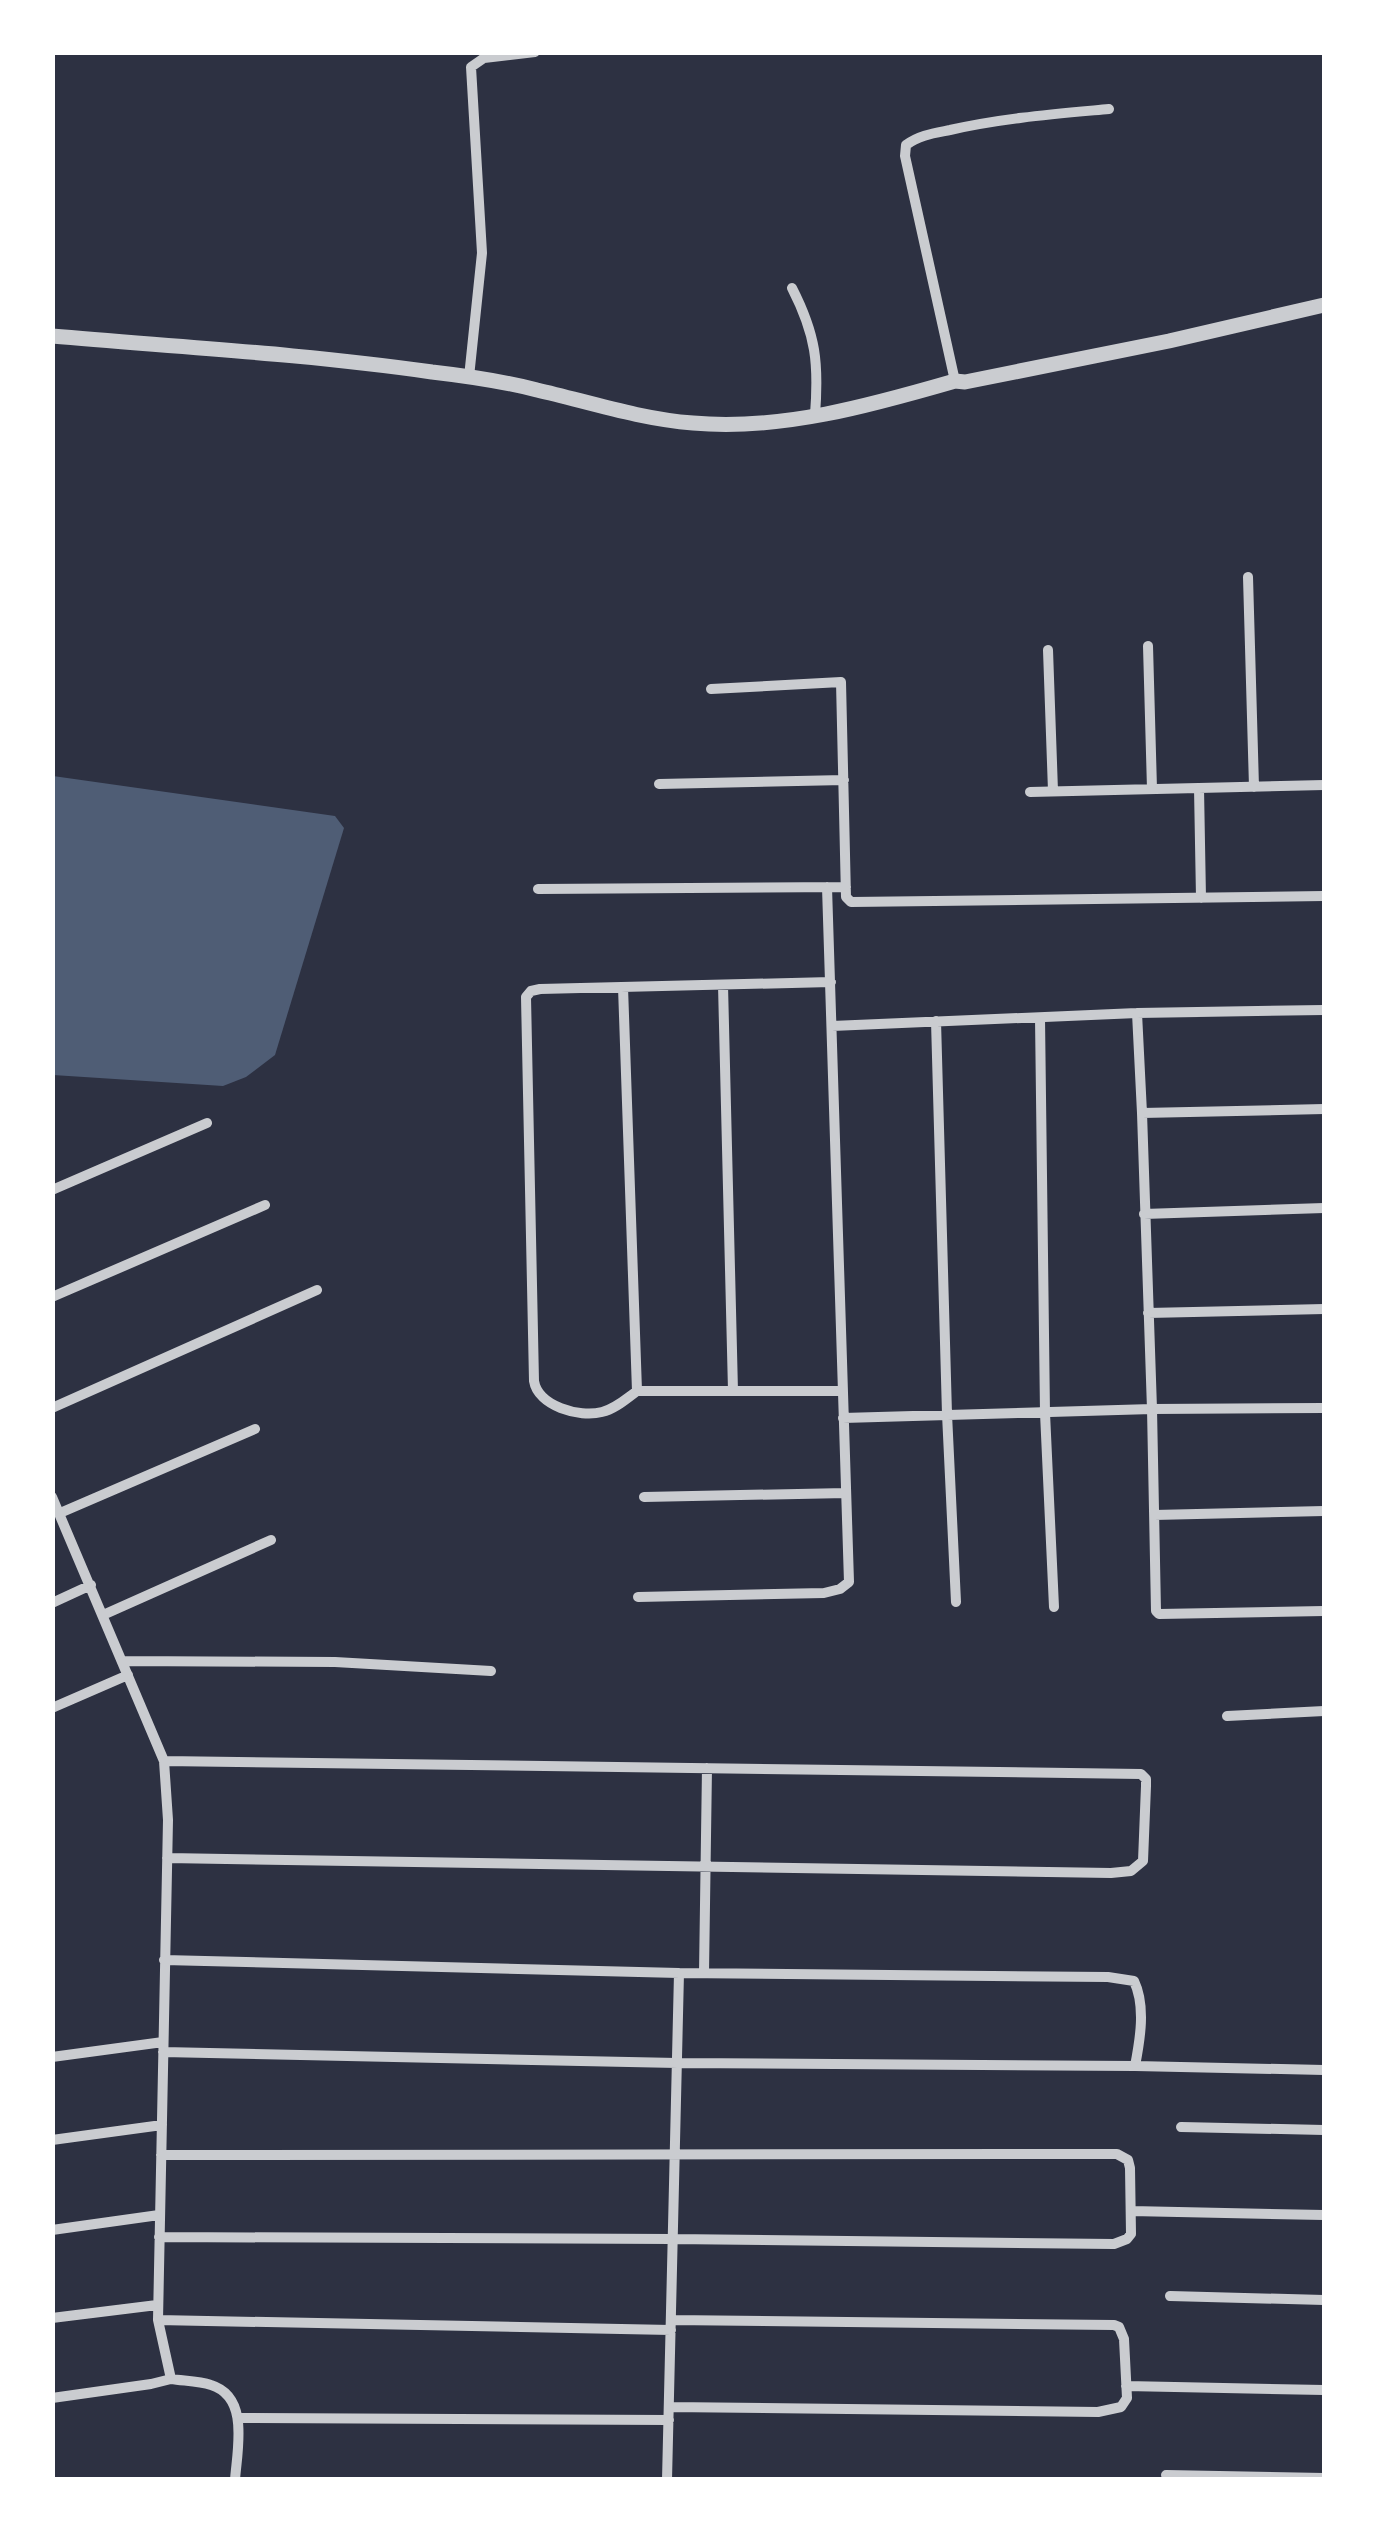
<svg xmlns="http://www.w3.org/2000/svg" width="1377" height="2532" font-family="'Asap Condensed',sans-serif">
	<rect width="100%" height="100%" fill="#2d3142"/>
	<path fill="#4f5d75" d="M 53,776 L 335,816 L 344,828 L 275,1055 L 246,1077 L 223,1086 L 53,1075 Z"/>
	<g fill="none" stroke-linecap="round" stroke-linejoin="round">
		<path stroke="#caccd0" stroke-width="10" d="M 792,288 C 816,335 819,363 815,415
			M 469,377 L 482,253 L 471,67 L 484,58 L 535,52
			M 955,381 L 905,156 L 906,145 C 919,135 935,133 950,130 C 1003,118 1055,114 1109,109
			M 1248,577 L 1254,787
			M 1148,646 L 1152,789
			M 1048,650 L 1053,791
			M 711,689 L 841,682 L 846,897 L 851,902 L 1324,896
			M 659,784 L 844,780
			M 1199,788 L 1201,898
			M 1030,792 L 1324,785
			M 538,889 L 846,887
			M 831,982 L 540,989 L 531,991 L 526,997 L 534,1381 C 538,1406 579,1418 602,1412 C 615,1409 626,1399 637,1391 L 843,1391
			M 723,985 L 733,1391
			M 623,987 L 637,1391
			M 1137,1013 L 1142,1113
			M 1040,1018 L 1045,1413 L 1054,1607
			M 936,1021 L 947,1414 L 956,1602
			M 832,1026 L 1137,1013 L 1324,1010
			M 52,1190 L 207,1123
			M 1144,1214 L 1324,1208
			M 52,1297 L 265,1205
			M 1148,1313 L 1324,1309
			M 52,1408 L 317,1290
			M 1324,1408 L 1152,1409 L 1156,1611 L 1159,1614 L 1324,1611
			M 843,1418 L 1152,1409 L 1142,1113 L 1324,1109
			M 52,1497 L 164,1761 L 168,1820 L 158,2320 L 171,2379 C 184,2381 199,2381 211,2385 C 250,2397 237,2450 235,2480
			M 644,1497 L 846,1493
			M 60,1513 L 255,1429
			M 1154,1515 L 1324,1511
			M 638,1597 L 824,1593 L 840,1589 L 849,1582 L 827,887
			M 52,1603 L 91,1585
			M 103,1615 L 271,1540
			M 123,1661 L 335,1662 L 491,1671
			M 52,1708 L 128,1675
			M 1227,1716 L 1324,1711
			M 164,1761 L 1141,1774 L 1146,1779 L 1146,1786 L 1143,1861 L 1131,1871 L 1111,1873 L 167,1858
			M 704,1973 L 707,1768
			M 163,2052 L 677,2063 L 1135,2066 C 1140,2040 1146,2006 1134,1981 L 1108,1977 L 679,1973 L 164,1960
			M 52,2057 L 163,2042
			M 1135,2066 L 1324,2070
			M 1181,2127 L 1324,2130
			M 52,2140 L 162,2125
			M 1131,2211 L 1324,2215
			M 52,2230 L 159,2215
			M 159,2237 L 672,2239 L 1114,2244 L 1127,2239 L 1131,2234 L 1130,2168 L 1128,2160 L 1117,2154 L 161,2155
			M 1170,2296 L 1324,2300
			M 52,2318 L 157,2305
			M 158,2320 L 671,2330
			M 1126,2386 L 1324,2390
			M 52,2398 L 151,2384 L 171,2379
			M 669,2407 L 1098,2412 L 1121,2407 L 1127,2398 L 1124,2339 L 1119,2327 L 1114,2325 L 671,2320
			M 239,2418 L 669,2420
			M 1166,2475 L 1324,2478
			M 667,2480 L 679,1973"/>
		<path stroke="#caccd0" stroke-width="15" d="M 52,336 C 179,347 306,354 432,372 C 467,376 502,381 537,390 C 589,402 640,419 693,423 C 781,431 872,405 955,381 L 965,382 L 1169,341 L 1324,305"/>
	</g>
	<rect width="1377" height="2532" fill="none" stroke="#ffffff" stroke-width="110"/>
</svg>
